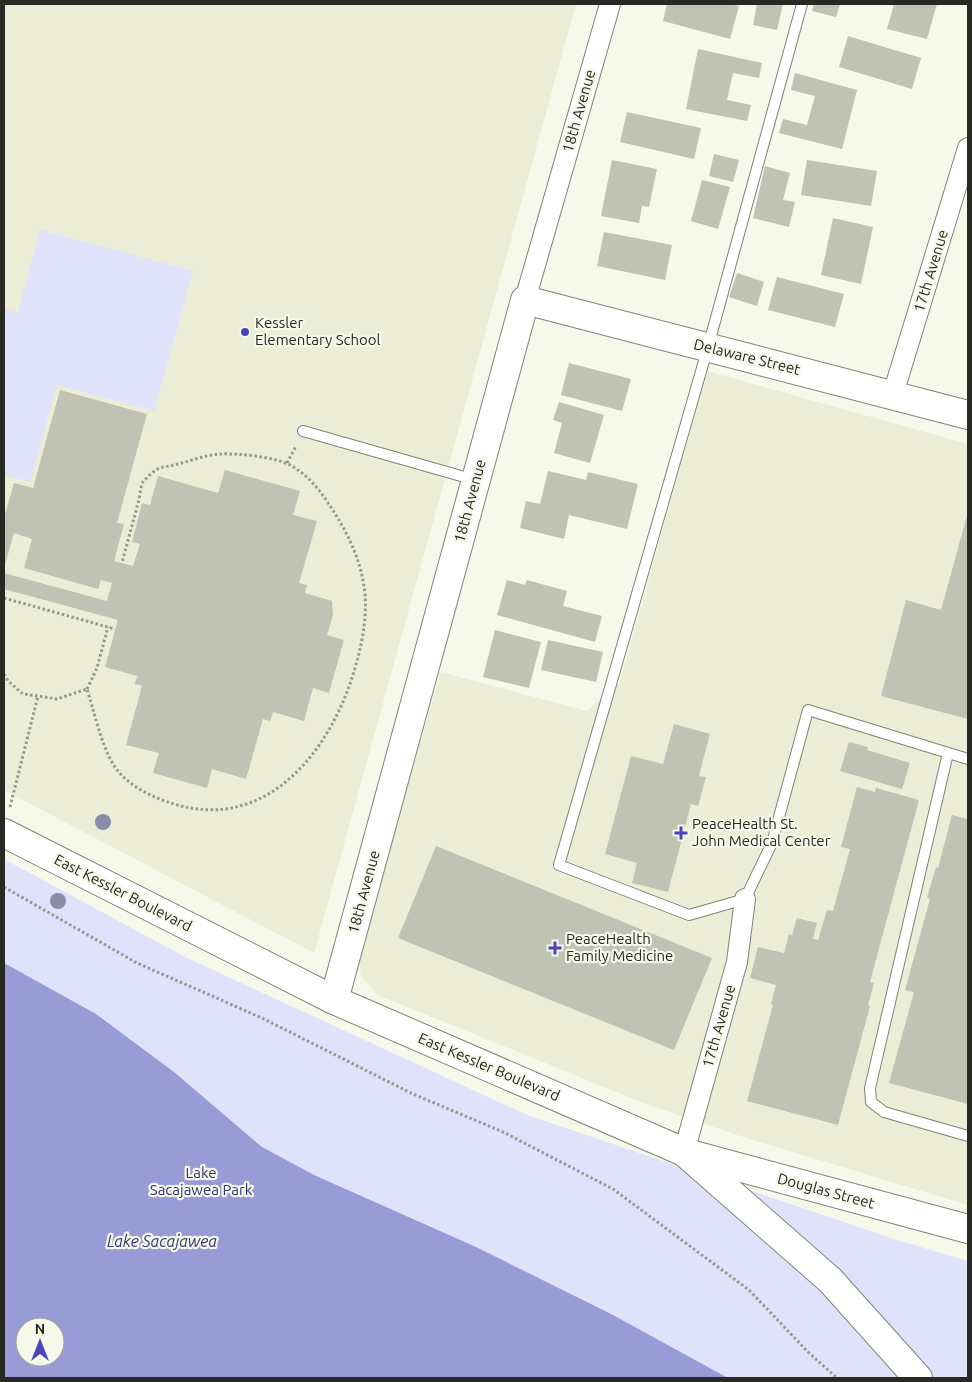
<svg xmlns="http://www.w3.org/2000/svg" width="972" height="1382" font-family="Ubuntu,sans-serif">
	<rect width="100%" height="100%" fill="#f6f8e9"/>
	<path fill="#ebedd6" d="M 4,4 L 576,4 L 314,953 L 4,790 Z
		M 707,371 L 968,444 L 968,1205 L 740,1136 L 646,1104 L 378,995 L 361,976 L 358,956 L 441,672 L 587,711 L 620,682 Z"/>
	<path fill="#dfe2fa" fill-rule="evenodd" d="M 40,230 L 193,271 L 154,411 L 57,385 L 30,482 L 4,475 L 4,309 L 18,313 Z
		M 4,859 L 185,957 L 527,1115 L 897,1240 L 968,1261 L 968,1378 L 4,1378 ZM 25,1327 L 55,1327 L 55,1357 L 25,1357 Z"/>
	<path fill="#979cd6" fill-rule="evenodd" d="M 4,963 L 96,1014 L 174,1072 L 262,1147 L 314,1175 L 476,1247 L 611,1314 L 728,1378 L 4,1378 ZM 25,1327 L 55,1327 L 55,1357 L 25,1357 Z"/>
	<path fill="#c0c2b3" d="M 667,4 L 731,4 L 739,6 L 730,39 L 663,21 Z
		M 757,4 L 783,4 L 777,30 L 753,25 Z
		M 814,4 L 840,4 L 836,17 L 812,11 Z
		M 894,4 L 937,4 L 927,39 L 887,29 Z
		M 848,36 L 921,58 L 912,89 L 839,67 Z
		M 698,49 L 762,63 L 759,78 L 733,73 L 727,100 L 751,105 L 747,121 L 686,109 Z
		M 795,73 L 857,90 L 842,149 L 779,133 L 783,119 L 807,125 L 815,96 L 791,90 Z
		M 627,112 L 701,128 L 694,159 L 620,142 Z
		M 714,154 L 739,160 L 733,182 L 709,176 Z
		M 612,160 L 657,169 L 649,207 L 642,206 L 639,223 L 601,216 Z
		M 807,160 L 877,171 L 871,206 L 801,195 Z
		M 765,166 L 790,173 L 783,200 L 795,202 L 789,227 L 753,218 Z
		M 702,180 L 730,187 L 718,229 L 691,221 Z
		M 833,218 L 873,227 L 861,284 L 821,275 Z
		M 604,232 L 672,245 L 665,280 L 597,266 Z
		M 737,273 L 764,282 L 757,306 L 729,297 Z
		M 777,277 L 844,294 L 835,327 L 768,310 Z
		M 569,363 L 631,379 L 622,411 L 561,395 Z
		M 60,390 L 147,414 L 117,523 L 124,524 L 114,561 L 133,566 L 140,544 L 132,542 L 142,503 L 150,505 L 158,476 L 218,493 L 225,470 L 300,491 L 293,515 L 317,521 L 299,583 L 307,585 L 305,593 L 332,601 L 333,615 L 327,635 L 344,640 L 329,693 L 313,688 L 304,721 L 273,712 L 270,721 L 263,719 L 246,779 L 212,769 L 207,788 L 153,773 L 159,753 L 126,745 L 142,686 L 135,684 L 137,676 L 105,667 L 118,620 L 4,589 L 4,573 L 107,601 L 112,583 L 101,580 L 98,589 L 24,568 L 32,539 L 14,533 L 4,568 L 4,513 L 5,514 L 14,483 L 33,488 Z
		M 559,402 L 604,415 L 590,463 L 554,453 L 562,423 L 553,420 Z
		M 548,471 L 586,480 L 588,472 L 638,484 L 627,529 L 569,515 L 564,539 L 520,528 L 526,501 L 540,504 Z
		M 968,512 L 968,719 L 881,696 L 906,600 L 941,610 Z
		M 507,580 L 525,585 L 527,580 L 567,591 L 563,606 L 602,616 L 595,642 L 497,615 Z
		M 495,630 L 541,642 L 529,688 L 483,677 Z
		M 548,640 L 603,652 L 596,682 L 541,670 Z
		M 674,724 L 710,734 L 699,776 L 706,777 L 698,806 L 691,804 L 668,892 L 632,883 L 637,863 L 605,854 L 631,756 L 663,764 Z
		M 849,742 L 868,747 L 867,750 L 910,763 L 902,789 L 840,771 Z
		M 857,787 L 875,792 L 876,788 L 919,800 L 870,982 L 874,983 L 868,1005 L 870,1006 L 838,1125 L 747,1101 L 773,1005 L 771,1004 L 776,985 L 750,978 L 758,947 L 784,953 L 789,934 L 792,935 L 797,918 L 817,923 L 813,939 L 818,940 L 827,910 L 833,911 L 850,849 L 841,847 Z
		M 952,815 L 968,819 L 968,1104 L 889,1083 L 914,992 L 905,990 L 930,899 L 927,898 L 936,867 L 938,868 Z
		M 436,846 L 712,958 L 674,1050 L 398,938 Z"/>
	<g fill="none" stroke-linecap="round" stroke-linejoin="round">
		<defs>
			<path id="lane" d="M 802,4 L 708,347 L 559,865 L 689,915 L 745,899 L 772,843 L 808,710 L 968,759
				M 303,431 L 475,480
				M 948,753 L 870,1088 L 871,1102 L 884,1112 L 968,1136"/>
			<path id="street" d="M 525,300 L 610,4
				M 893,394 L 968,148
				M 684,1152 L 737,962 L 745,899"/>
			<path id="secondary" d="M 4,833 L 334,1000 L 684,1152 L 830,1280 L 918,1378
				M 334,1000 L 525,300 L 968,415
				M 690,1154 L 968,1229"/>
		</defs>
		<use href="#lane" stroke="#818375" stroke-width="12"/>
		<use href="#street" stroke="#818375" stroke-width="22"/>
		<use href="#secondary" stroke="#818375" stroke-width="30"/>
		<path stroke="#97998e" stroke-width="3" stroke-dasharray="2.5 2.5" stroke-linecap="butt" d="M 287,463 L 296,446
			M 4,598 L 115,629
			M 4,674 L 8,681 L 23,694 L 38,696 L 57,699 L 87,689 C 94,711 101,744 113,764 C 126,785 151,797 174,804 C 268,833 332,749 355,668 C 362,644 367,619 365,594 C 362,564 350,537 334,512 C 322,493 310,476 290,465 C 275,457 237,453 220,454 C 203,455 186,463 169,466 C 165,467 160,467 156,470 C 153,472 146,478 143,482 C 140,487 140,497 138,503 C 133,523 127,543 122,563
			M 87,689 L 97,668 L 108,627
			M 10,807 L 38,696
			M 4,887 L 137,963 L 262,1018 L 413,1094 L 503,1132 L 613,1189 L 749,1290 L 808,1352 L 837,1378"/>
		<use href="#lane" stroke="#fff" stroke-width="10"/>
		<use href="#street" stroke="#fff" stroke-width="20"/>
		<use href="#secondary" stroke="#fff" stroke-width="28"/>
	</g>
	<g fill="#8b8baa">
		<circle cx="103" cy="822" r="8"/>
		<circle cx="58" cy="901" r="8"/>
	</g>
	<g fill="#4c44ba" stroke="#f6f8e9" stroke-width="2">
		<circle cx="245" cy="332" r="5"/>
		<path d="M678.5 825.5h5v5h5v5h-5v5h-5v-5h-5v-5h5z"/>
		<path d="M552.5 940.5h5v5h5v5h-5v5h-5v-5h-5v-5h5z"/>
	</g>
	<g text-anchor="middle" stroke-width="4.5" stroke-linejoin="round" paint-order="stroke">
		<g font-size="15" fill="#282923" stroke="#f6f8e9">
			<text transform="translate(579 111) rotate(-74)" y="5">18th Avenue</text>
			<text transform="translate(931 271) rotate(-73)" y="5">17th Avenue</text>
			<text transform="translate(747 357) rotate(14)" y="5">Delaware Street</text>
			<text transform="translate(470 501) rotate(-75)" y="5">18th Avenue</text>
			<text transform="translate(364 892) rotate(-75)" y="5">18th Avenue</text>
			<text transform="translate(123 893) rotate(27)" y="5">East Kessler Boulevard</text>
			<text transform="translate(719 1026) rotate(-74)" y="5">17th Avenue</text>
			<text transform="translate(489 1067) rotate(23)" y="5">East Kessler Boulevard</text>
			<text transform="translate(826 1191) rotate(15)" y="5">Douglas Street</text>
		</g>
		<g font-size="15" fill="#282923" stroke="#f6f8e9" text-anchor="start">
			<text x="255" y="328">Kessler<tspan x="255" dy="17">Elementary School</tspan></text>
			<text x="692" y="829">PeaceHealth St.<tspan x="692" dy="17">John Medical Center</tspan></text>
			<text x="566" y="944">PeaceHealth<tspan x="566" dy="17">Family Medicine</tspan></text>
		</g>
		<g font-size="15" fill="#333177" stroke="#f6f8e9">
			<text x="201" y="1178">Lake<tspan x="201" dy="17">Sacajawea Park</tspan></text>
		</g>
		<g font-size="16" font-style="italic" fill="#38377d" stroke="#f6f8e9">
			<text x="162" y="1247">Lake Sacajawea</text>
		</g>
	</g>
	<rect width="972" height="1382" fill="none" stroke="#282923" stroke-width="10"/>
	<g transform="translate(40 1342)"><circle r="24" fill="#f6f8e9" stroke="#a4a59a"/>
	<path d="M0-4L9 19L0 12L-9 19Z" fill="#4c44ba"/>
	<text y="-8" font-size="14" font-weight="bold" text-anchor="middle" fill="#282923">N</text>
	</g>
</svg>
